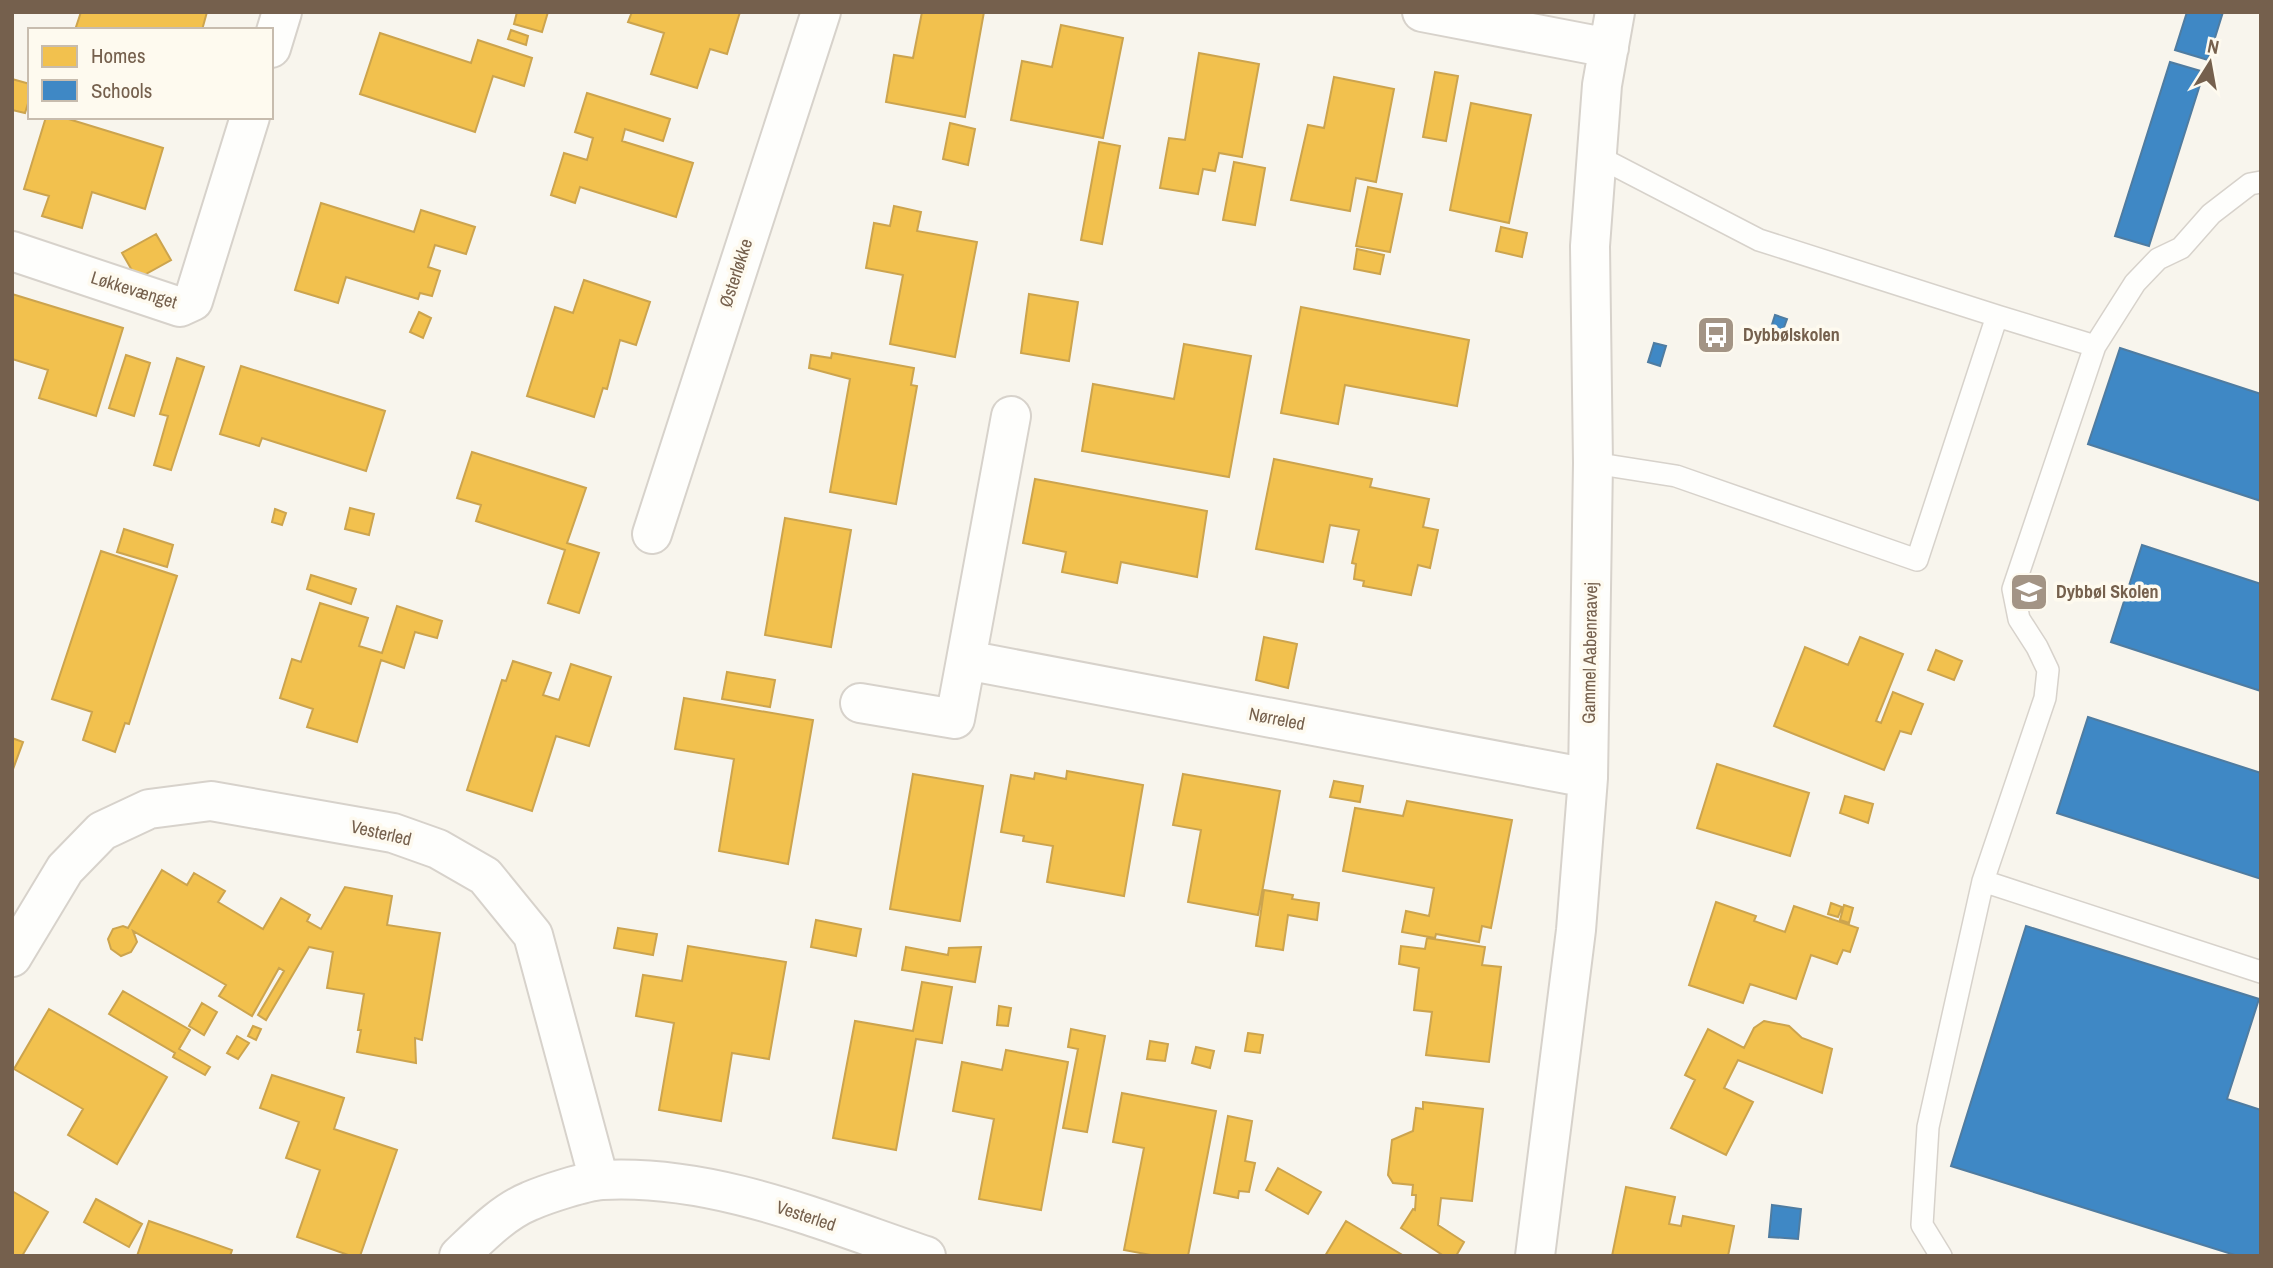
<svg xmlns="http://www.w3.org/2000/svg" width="2273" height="1268" font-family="'Archivo Narrow',sans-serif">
	<rect width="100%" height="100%" fill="#f8f5ed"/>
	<path fill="#f2c14e" stroke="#cca44e" stroke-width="2" d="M 81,12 L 207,12 L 202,30 L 75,30 Z
		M 517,12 L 548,12 L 542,32 L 514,24 Z
		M 632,12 L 740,12 L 727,54 L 710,49 L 697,88 L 651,74 L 664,33 L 628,22 Z
		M 922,12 L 984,12 L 965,117 L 886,102 L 894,55 L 913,58 Z
		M 1061,25 L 1123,38 L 1103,138 L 1011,120 L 1022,61 L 1052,67 Z
		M 511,30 L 528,36 L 526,45 L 508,39 Z
		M 380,33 L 471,63 L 478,40 L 532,58 L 524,86 L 493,76 L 475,132 L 360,94 Z
		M 1199,53 L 1259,64 L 1242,157 L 1219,153 L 1215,171 L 1203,169 L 1198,194 L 1160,188 L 1169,138 L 1185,140 Z
		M 1435,72 L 1458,76 L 1446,141 L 1423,137 Z
		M 1334,77 L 1394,89 L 1376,182 L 1356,178 L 1350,211 L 1291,200 L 1308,125 L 1324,128 Z
		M 12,79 L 30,84 L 30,97 L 25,113 L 12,110 Z
		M 587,93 L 670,119 L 663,141 L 625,129 L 622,141 L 693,163 L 676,217 L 580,187 L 575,203 L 551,195 L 564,153 L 587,160 L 593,138 L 575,132 Z
		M 1471,103 L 1531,115 L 1509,223 L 1450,210 Z
		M 46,117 L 62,117 L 163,148 L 145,209 L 92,192 L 82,228 L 42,216 L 49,196 L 24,189 Z
		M 950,123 L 975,129 L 968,165 L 943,159 Z
		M 1099,142 L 1120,146 L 1102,244 L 1081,240 Z
		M 1234,162 L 1265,168 L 1255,225 L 1223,220 Z
		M 1368,187 L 1402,194 L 1390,252 L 1356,246 Z
		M 321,203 L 414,232 L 421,210 L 475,227 L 466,254 L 435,245 L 428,267 L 440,271 L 432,296 L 420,293 L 418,299 L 346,277 L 338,303 L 295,290 Z
		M 894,206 L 921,212 L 917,231 L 977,242 L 955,357 L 890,344 L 903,275 L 866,268 L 874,223 L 890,226 Z
		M 1501,227 L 1527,233 L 1522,257 L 1496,251 Z
		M 156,234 L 171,260 L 137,279 L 122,253 Z
		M 1357,249 L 1384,255 L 1380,274 L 1354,269 Z
		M 584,280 L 650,302 L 636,345 L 620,340 L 607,389 L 603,388 L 594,417 L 527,396 L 555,307 L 573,313 Z
		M 12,294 L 123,328 L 96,416 L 39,398 L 48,370 L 12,359 Z
		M 1029,294 L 1078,302 L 1069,361 L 1021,353 Z
		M 1301,307 L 1469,340 L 1457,406 L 1345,385 L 1338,424 L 1281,413 Z
		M 419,312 L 431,318 L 423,338 L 410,332 Z
		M 1184,344 L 1251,356 L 1229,477 L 1082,451 L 1093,384 L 1174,399 Z
		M 832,353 L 914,368 L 911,385 L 917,386 L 896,504 L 830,492 L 850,379 L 809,368 L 811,355 L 831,358 Z
		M 126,355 L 150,363 L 134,416 L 109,408 Z
		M 177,358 L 204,367 L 171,470 L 154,465 L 168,416 L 160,414 Z
		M 241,366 L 385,411 L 366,471 L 262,438 L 259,446 L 220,434 Z
		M 472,452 L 586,488 L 567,543 L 599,553 L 579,613 L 548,603 L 565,550 L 476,521 L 481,505 L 457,498 Z
		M 1274,459 L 1372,479 L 1370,487 L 1429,499 L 1423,527 L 1438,530 L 1430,568 L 1418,565 L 1411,595 L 1363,586 L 1364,581 L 1354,579 L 1356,564 L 1352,563 L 1359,530 L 1330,525 L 1323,562 L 1256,549 Z
		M 1035,479 L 1207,511 L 1197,577 L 1121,562 L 1117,583 L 1062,572 L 1066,552 L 1023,543 Z
		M 350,508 L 374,514 L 369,535 L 345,529 Z
		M 275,509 L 286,513 L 282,525 L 272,522 Z
		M 785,518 L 851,530 L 831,647 L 765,635 Z
		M 124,529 L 173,545 L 167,567 L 117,552 Z
		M 101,551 L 177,576 L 129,724 L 125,723 L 115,752 L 83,740 L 92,712 L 52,699 Z
		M 311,575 L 356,589 L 351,604 L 307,589 Z
		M 320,603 L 368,618 L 359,646 L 382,653 L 397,606 L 442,621 L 437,638 L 415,632 L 404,668 L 381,660 L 357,742 L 307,727 L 313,709 L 280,698 L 292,659 L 301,662 Z
		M 1264,637 L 1297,644 L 1288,688 L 1256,680 Z
		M 1860,637 L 1903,654 L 1876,721 L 1881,723 L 1893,692 L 1923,704 L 1911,734 L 1900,731 L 1884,770 L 1774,726 L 1805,647 L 1848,665 Z
		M 1936,650 L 1962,661 L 1954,680 L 1928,670 Z
		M 513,661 L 551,673 L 543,695 L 559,700 L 571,664 L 611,677 L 589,746 L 556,736 L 532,811 L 467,790 L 502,680 L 506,681 Z
		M 727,672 L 775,680 L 770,707 L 722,699 Z
		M 684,698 L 813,720 L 788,864 L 719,851 L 734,759 L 675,749 Z
		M 12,738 L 23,742 L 12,772 Z
		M 1717,764 L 1809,793 L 1790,856 L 1697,828 Z
		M 1067,771 L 1143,785 L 1124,896 L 1047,882 L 1053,846 L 1023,841 L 1024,836 L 1001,832 L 1011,775 L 1034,779 L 1035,773 L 1066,779 Z
		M 913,774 L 983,786 L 960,921 L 890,909 Z
		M 1183,774 L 1280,791 L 1258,915 L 1188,902 L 1201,830 L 1173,825 Z
		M 1334,781 L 1363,786 L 1360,802 L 1330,797 Z
		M 1845,796 L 1873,804 L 1868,823 L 1840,813 Z
		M 1407,801 L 1512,820 L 1491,928 L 1482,926 L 1479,942 L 1436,934 L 1435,938 L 1402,932 L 1406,911 L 1429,916 L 1434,888 L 1343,871 L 1355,808 L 1403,816 Z
		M 162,870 L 187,885 L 194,873 L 225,891 L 218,902 L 263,929 L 281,898 L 310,915 L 307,921 L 321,929 L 345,887 L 392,896 L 387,925 L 440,933 L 422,1040 L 415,1038 L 416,1063 L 357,1052 L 361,1030 L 358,1030 L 364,994 L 327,988 L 333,952 L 309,947 L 266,1020 L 258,1015 L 284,971 L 279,968 L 252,1016 L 219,996 L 226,985 L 133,931 L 137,942 L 131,952 L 121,956 L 111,949 L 108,939 L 113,929 L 123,926 L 128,928 Z
		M 1264,890 L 1293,895 L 1292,899 L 1319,903 L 1317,920 L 1288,915 L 1283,950 L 1256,946 Z
		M 1716,902 L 1756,916 L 1754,921 L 1785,932 L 1794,906 L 1858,928 L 1850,952 L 1843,950 L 1837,964 L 1811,955 L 1796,999 L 1750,984 L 1743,1003 L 1689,985 Z
		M 1831,903 L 1842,907 L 1838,917 L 1828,914 Z
		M 1844,905 L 1853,908 L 1849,923 L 1840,920 Z
		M 816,920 L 861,929 L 856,956 L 811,947 Z
		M 618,928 L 657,934 L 653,955 L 614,948 Z
		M 1427,938 L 1485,947 L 1482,965 L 1501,967 L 1489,1062 L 1426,1055 L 1432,1012 L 1414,1010 L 1419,968 L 1399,964 L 1401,946 L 1425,949 Z
		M 688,946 L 786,962 L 769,1059 L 732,1053 L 721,1121 L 659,1110 L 674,1023 L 636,1016 L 643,975 L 682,981 Z
		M 906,947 L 948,955 L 949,948 L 981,947 L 975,982 L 902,970 Z
		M 922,982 L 952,987 L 942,1043 L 916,1039 L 896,1150 L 833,1138 L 855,1021 L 913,1031 Z
		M 123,991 L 190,1030 L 179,1049 L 210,1067 L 205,1075 L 173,1057 L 175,1053 L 109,1014 Z
		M 202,1003 L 217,1012 L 204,1035 L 189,1026 Z
		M 999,1006 L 1011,1008 L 1008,1026 L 997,1025 Z
		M 49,1009 L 167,1077 L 117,1164 L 68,1135 L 83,1109 L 14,1069 Z
		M 1764,1021 L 1789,1026 L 1802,1038 L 1832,1049 L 1822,1093 L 1738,1060 L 1724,1088 L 1753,1102 L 1726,1155 L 1671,1128 L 1695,1080 L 1685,1075 L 1708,1029 L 1744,1048 L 1754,1028 Z
		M 253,1026 L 261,1029 L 256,1040 L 248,1036 Z
		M 1071,1029 L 1105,1036 L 1087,1132 L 1063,1128 L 1078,1049 L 1068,1047 Z
		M 1248,1033 L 1263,1035 L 1260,1053 L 1245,1051 Z
		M 237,1036 L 249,1043 L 238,1059 L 227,1053 Z
		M 1150,1041 L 1168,1044 L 1165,1061 L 1147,1059 Z
		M 1196,1047 L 1214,1051 L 1210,1068 L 1192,1063 Z
		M 1006,1050 L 1068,1062 L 1041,1210 L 979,1199 L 994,1119 L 953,1111 L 962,1062 L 1002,1070 Z
		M 272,1075 L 344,1098 L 334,1129 L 397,1150 L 360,1256 L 351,1256 L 297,1237 L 320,1170 L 286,1158 L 299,1122 L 260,1108 Z
		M 1122,1093 L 1216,1111 L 1188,1256 L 1156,1256 L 1124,1250 L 1144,1148 L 1113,1142 Z
		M 1423,1102 L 1483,1109 L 1472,1201 L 1441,1198 L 1438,1225 L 1464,1242 L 1456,1256 L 1444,1256 L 1401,1228 L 1413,1209 L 1415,1210 L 1416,1195 L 1412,1195 L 1413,1185 L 1393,1183 L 1388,1175 L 1392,1140 L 1413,1131 L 1416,1108 L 1423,1109 Z
		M 1228,1116 L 1252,1121 L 1245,1161 L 1255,1163 L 1249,1192 L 1239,1191 L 1238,1198 L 1214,1193 Z
		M 1278,1168 L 1321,1192 L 1308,1214 L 1266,1190 Z
		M 1626,1187 L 1675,1197 L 1669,1224 L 1681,1226 L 1683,1216 L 1734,1226 L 1728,1256 L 1612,1256 Z
		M 12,1191 L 48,1212 L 22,1256 L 12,1256 Z
		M 96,1199 L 142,1224 L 129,1247 L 84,1222 Z
		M 149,1221 L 232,1250 L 230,1256 L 137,1256 Z
		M 1346,1221 L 1404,1256 L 1325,1256 Z"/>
	<path fill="#3f88c5" stroke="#4f7ca1" stroke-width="2" d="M 2187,12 L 2223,12 L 2208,60 L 2175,50 Z
		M 2170,62 L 2204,72 L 2149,246 L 2115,236 Z
		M 1775,315 L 1787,319 L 1780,338 L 1769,334 Z
		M 1654,343 L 1666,346 L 1660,366 L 1648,362 Z
		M 2120,348 L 2261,394 L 2261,501 L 2088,444 Z
		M 2142,545 L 2261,584 L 2261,691 L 2111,642 Z
		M 2088,717 L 2261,773 L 2261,879 L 2057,813 Z
		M 2026,926 L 2259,999 L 2227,1099 L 2261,1110 L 2261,1256 L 2238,1256 L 1951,1166 Z
		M 1772,1205 L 1801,1209 L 1798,1239 L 1769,1237 Z"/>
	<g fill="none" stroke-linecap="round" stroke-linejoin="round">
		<defs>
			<path id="lane" d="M 1997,316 L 2095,346 L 2135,283 L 2158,259 L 2181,248 L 2211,214 L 2250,184 L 2261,182
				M 1593,463 L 1676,476 L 1917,560 L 1997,316 L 1759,240 L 1597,156
				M 1983,881 L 2261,972
				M 1941,1256 L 1922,1225 L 1928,1127 L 1983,881 L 2045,698 L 2048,670 L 2037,647 L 2019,619 L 2013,589 L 2095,346"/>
			<path id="street" d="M 1422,12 L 1609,48
				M 271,48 L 282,12
				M 12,251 L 180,307 L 193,301 L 250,117
				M 652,534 L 821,12
				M 966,660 L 1011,416
				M 860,703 L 955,719 L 966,660 L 1588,778
				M 12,957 L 65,869 L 102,831 L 149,809 L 211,801 L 393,833 L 438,849 L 485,876 L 533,935 L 599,1180
				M 459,1256 C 480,1236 503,1212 530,1201 C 546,1194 586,1181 602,1180 C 714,1174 822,1221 926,1256
				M 1535,1256 L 1576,930 L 1588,778 L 1593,463 L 1590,246 L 1602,85 L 1615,12"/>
		</defs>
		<use href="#lane" stroke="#d7d2cb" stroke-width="24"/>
		<use href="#street" stroke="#d7d2cb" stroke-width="42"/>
		<use href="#lane" stroke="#fefefc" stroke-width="21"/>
		<use href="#street" stroke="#fefefc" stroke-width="38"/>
	</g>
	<defs>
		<symbol id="bus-square" viewBox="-11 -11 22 22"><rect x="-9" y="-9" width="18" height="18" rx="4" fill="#a39485" stroke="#fefaef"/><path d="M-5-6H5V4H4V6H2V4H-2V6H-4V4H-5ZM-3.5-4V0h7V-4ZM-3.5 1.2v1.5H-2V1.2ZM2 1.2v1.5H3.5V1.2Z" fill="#fff"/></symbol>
		<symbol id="school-square" viewBox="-11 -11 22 22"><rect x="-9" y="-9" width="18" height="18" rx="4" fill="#a39485" stroke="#fefaef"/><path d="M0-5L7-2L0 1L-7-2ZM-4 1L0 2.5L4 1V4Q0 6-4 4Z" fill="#fff"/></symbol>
	</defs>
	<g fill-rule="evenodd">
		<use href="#bus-square" x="1694" y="313" width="44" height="44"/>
		<use href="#school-square" x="2007" y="570" width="44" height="44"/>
	</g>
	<g text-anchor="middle" stroke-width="7" stroke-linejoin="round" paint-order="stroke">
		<g font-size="18" fill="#75604d" stroke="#fefaef">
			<text transform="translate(736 273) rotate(-72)" y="6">Østerløkke</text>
			<text transform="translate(134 290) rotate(17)" y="6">Løkkevænget</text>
			<text transform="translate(1590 653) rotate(-89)" y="6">Gammel Aabenraavej</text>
			<text transform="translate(1277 719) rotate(11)" y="6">Nørreled</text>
			<text transform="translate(381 833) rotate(13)" y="6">Vesterled</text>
			<text transform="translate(806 1216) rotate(18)" y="6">Vesterled</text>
		</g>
		<g font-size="18" font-weight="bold" fill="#75604d" stroke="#fefaef" text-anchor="start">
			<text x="1743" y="341">Dybbølskolen</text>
			<text x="2056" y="598">Dybbøl Skolen</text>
		</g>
	</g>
	<rect width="2273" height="1268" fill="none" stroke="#75604d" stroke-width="28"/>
	<rect x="28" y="28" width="245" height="91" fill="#fefaef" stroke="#c7bcae" stroke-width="2"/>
	<rect x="42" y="46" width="35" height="21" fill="#f2c14e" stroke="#c7bcae" stroke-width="2"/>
	<text x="91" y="63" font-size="21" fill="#75604d">Homes</text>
	<rect x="42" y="80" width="35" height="21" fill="#3f88c5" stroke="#c7bcae" stroke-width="2"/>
	<text x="91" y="98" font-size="21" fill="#75604d">Schools</text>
	<g transform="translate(2210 63) rotate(11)" stroke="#fefaef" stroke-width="5" paint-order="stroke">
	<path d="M0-5L12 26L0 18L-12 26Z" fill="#75604d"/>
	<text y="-10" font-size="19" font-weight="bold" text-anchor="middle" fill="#75604d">N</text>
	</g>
</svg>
